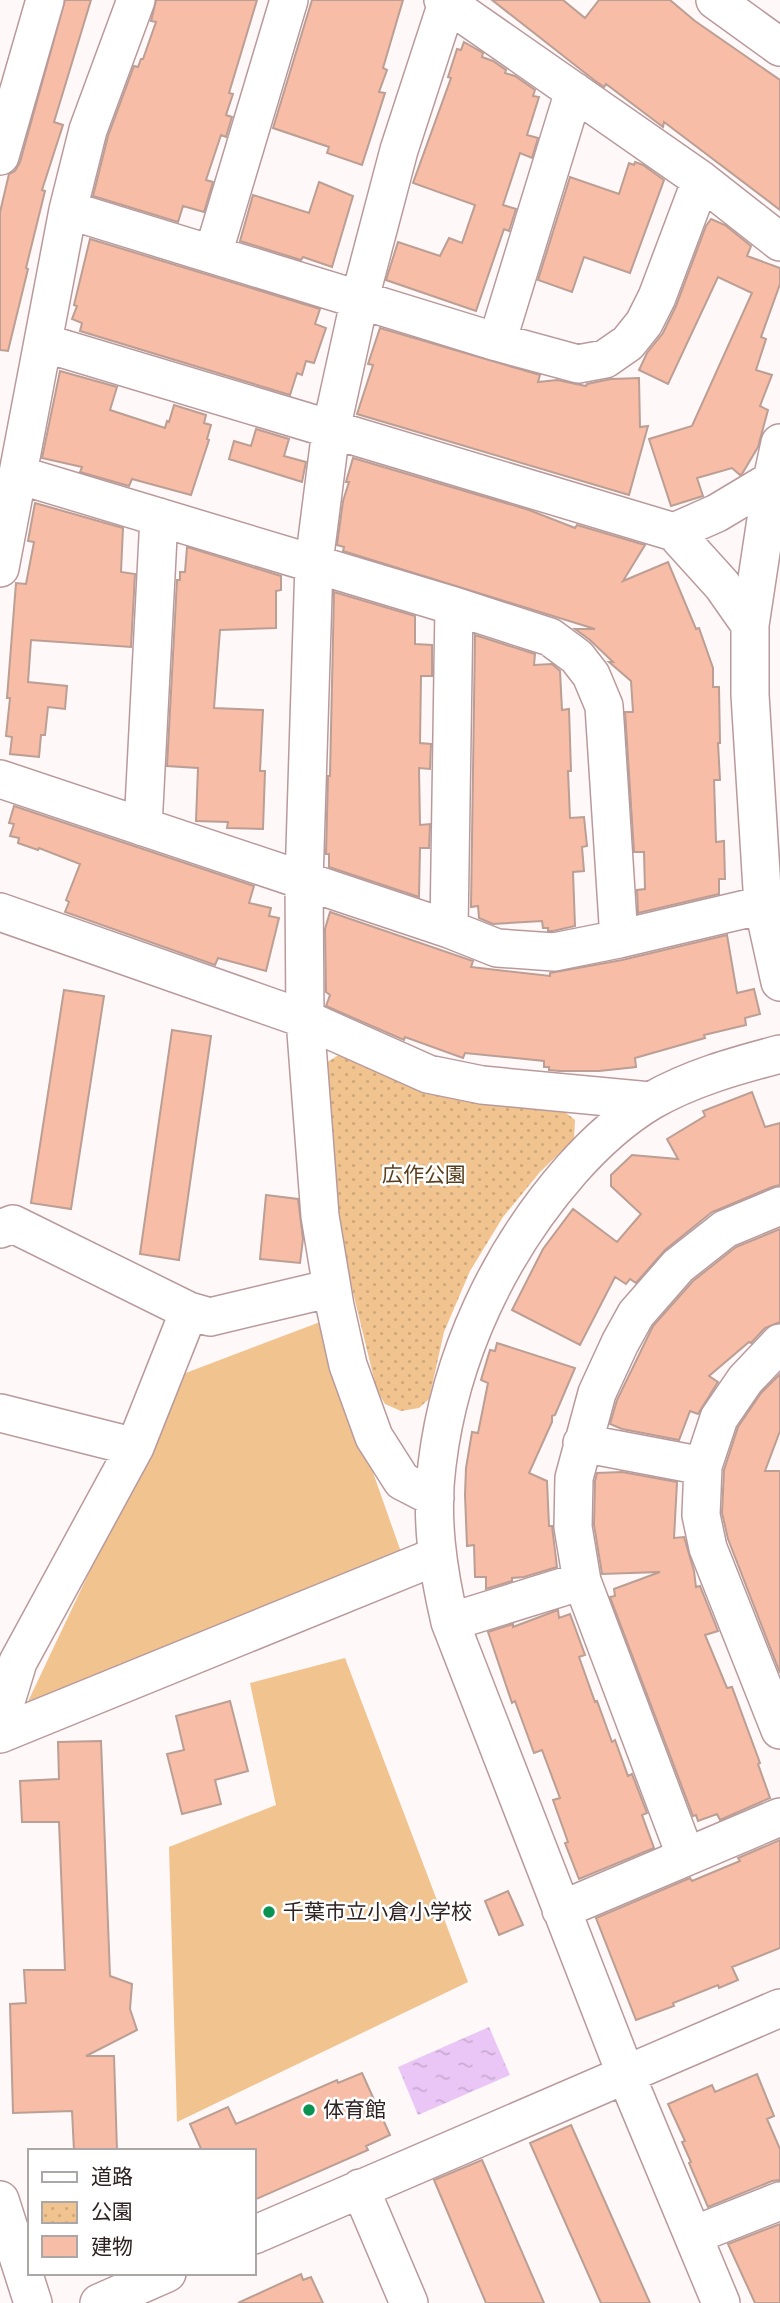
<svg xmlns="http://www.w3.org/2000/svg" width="780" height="2303" font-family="'PT Sans','Noto Sans JP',sans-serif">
	<defs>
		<pattern id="park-dots" width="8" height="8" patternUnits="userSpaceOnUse" patternTransform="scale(1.75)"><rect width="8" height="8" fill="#f0c38f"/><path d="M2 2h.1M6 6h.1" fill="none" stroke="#cea77b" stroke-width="1.8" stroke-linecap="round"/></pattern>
		<pattern id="water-ripples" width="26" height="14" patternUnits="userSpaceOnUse" patternTransform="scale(1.75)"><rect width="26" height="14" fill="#eac6f6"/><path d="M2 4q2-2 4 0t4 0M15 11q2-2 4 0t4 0" fill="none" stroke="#c9aad3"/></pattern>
	</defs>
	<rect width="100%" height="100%" fill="#fff8f8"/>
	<path fill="url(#park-dots)" d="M 342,1053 L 556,1105 L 575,1120 L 574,1139 L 540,1172 L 503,1217 L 470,1271 L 444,1332 L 429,1399 L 419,1408 L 401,1411 L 385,1404 L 377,1391 L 350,1280 L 332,1169 L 324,1064 Z"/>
	<path fill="#f0c38f" d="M 320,1322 L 401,1552 L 24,1710 L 183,1374 Z
		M 345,1658 L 468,1982 L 177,2122 L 169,1847 L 276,1805 L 250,1683 Z"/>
	<path fill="url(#water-ripples)" d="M 489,2027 L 510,2075 L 418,2115 L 398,2067 Z"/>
	<path fill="#f8bda6" stroke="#bb9e94" stroke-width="2" d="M 65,0 L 91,0 L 54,122 L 63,125 L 42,190 L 45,191 L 26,268 L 28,269 L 8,351 L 0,350 L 0,212 L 9,174 L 15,171 L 20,162 Z
		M 156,0 L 257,0 L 229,93 L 233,94 L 226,115 L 232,117 L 226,137 L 221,135 L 206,180 L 213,182 L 204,212 L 183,206 L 178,222 L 93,196 L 108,136 L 134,66 L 138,67 L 141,59 L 143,59 L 156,22 L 151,21 Z
		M 312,0 L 403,0 L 383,68 L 387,70 L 379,92 L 385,93 L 362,165 L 327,153 L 329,147 L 273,128 Z
		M 492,0 L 563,0 L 585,18 L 599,0 L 670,0 L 695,21 L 780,80 L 780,210 L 664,122 L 663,127 L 606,84 L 604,87 L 594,80 Z
		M 464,42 L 483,53 L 482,57 L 493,61 L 506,70 L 505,73 L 515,76 L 535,90 L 533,96 L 539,97 L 527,135 L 538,138 L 532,158 L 520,153 L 503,205 L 516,209 L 509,231 L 504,229 L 476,311 L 386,280 L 398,242 L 440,256 L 449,238 L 462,243 L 475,205 L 413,183 L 451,78 L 448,77 L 457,49 L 461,50 Z
		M 635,162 L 643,165 L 664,180 L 630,273 L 584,257 L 572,292 L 538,280 L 570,177 L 619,194 L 629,163 L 634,165 Z
		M 319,182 L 353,196 L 332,267 L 303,257 L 301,260 L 240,241 L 253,195 L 309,213 Z
		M 711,219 L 725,225 L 751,246 L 747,256 L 780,268 L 780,284 L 761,337 L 766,339 L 756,370 L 772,375 L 760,406 L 768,410 L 758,447 L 742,474 L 740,475 L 732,468 L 697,478 L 703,496 L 671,506 L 649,439 L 692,426 L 752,293 L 718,277 L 668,384 L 639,370 L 647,353 L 663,333 L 676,306 L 706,226 Z
		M 90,239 L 320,309 L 315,324 L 326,328 L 314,363 L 306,361 L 302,375 L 297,373 L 290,395 L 80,331 L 82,323 L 72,319 L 77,306 L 74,305 Z
		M 380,328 L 540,375 L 538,382 L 557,380 L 586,386 L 587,384 L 611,379 L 639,378 L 640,427 L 648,426 L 629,495 L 357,414 L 373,365 L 368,364 Z
		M 60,371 L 117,387 L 110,410 L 165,428 L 167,421 L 169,422 L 174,405 L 206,415 L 204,423 L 211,425 L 207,439 L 209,440 L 191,495 L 132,479 L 129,486 L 80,472 L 82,467 L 42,458 Z
		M 256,429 L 289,439 L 284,456 L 306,462 L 302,482 L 229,459 L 234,441 L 251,446 Z
		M 353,458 L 529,510 L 575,528 L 577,525 L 645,545 L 623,581 L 668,562 L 696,629 L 699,628 L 713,668 L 713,687 L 719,687 L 720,743 L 718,743 L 720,780 L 714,780 L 716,842 L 724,841 L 725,879 L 719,879 L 719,894 L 638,913 L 637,890 L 645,889 L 644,852 L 634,852 L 625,712 L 633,712 L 631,681 L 609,662 L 613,662 L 590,640 L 575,629 L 595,629 L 343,551 L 344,547 L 337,545 L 343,501 L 349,482 L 346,482 Z
		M 35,503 L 123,528 L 121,572 L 135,574 L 131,647 L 31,640 L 28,682 L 67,686 L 65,709 L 48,707 L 45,735 L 41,735 L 39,757 L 10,754 L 12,737 L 6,736 L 10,698 L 7,698 L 16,583 L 26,584 L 34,542 L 28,541 Z
		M 187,547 L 281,576 L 281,590 L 276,591 L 276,628 L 220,630 L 214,708 L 263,710 L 260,771 L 265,771 L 263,829 L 227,828 L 228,822 L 196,821 L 198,768 L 167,766 L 177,580 L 180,580 L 180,572 L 185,572 Z
		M 334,592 L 415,616 L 415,644 L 432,645 L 432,676 L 421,676 L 420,743 L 431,744 L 430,769 L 419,768 L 420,825 L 430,824 L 429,848 L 420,848 L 419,897 L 329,867 L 329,854 L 326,854 L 328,776 L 330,776 Z
		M 475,635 L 535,654 L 534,665 L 552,664 L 560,671 L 562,710 L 569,709 L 571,771 L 568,771 L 570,818 L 584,817 L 587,846 L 582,847 L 584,871 L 573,872 L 575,926 L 553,931 L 548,931 L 548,928 L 543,928 L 542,921 L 493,924 L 479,918 L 478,906 L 471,907 Z
		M 14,806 L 254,886 L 249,903 L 271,908 L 269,916 L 279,918 L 266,971 L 218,958 L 215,965 L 65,912 L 69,902 L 66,900 L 80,864 L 39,848 L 38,850 L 18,843 L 19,838 L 10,836 L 14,824 L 9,823 Z
		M 330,912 L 473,961 L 471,967 L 550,976 L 550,973 L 622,960 L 727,935 L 737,993 L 754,989 L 760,1014 L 745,1018 L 746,1025 L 704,1035 L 705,1038 L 635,1058 L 636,1067 L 599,1071 L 560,1071 L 549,1070 L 549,1067 L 544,1067 L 544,1061 L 465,1053 L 463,1058 L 405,1037 L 404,1040 L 326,1006 L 330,995 L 326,992 L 325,929 Z
		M 64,990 L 104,996 L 71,1209 L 31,1203 Z
		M 172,1030 L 211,1036 L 179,1260 L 140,1254 Z
		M 752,1092 L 765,1127 L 780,1123 L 780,1185 L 772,1187 L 712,1212 L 665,1250 L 636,1283 L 630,1279 L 626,1284 L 615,1277 L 580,1345 L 512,1310 L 543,1249 L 573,1209 L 617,1242 L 641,1214 L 611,1186 L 611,1175 L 632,1155 L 678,1159 L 667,1139 L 705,1116 L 703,1111 Z
		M 266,1195 L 298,1199 L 303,1239 L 300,1263 L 260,1259 Z
		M 780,1229 L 780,1322 L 765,1328 L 751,1343 L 749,1342 L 709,1376 L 718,1382 L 698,1414 L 690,1411 L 679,1440 L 622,1429 L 610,1424 L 617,1400 L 653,1326 L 693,1281 L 736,1247 Z
		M 497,1343 L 575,1368 L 555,1415 L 552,1416 L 552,1422 L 529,1473 L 547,1481 L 549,1526 L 552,1526 L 557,1567 L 524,1577 L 512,1578 L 512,1581 L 486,1589 L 486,1577 L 475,1577 L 474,1545 L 467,1546 L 465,1495 L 466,1468 L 472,1432 L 478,1433 L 488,1383 L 481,1380 L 490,1350 L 495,1351 Z
		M 780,1374 L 780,1431 L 765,1471 L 780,1471 L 780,1673 L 728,1539 L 722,1513 L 724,1470 L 738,1427 L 761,1393 Z
		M 622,1472 L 677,1482 L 674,1538 L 684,1537 L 694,1571 L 696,1587 L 700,1586 L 718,1631 L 705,1635 L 727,1688 L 732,1687 L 760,1763 L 758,1764 L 770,1798 L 720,1820 L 717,1814 L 698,1821 L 696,1815 L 693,1816 L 610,1597 L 615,1596 L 614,1589 L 660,1572 L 602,1574 L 594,1525 L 595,1481 L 597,1473 Z
		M 558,1610 L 559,1618 L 570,1614 L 585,1655 L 579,1657 L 595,1702 L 597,1701 L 612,1742 L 615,1740 L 628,1776 L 632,1774 L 647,1813 L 642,1815 L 654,1848 L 579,1879 L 565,1843 L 568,1842 L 553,1800 L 560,1798 L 542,1750 L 534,1753 L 515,1701 L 512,1703 L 488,1632 L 513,1624 L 513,1627 Z
		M 230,1701 L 248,1771 L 215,1780 L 221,1804 L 182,1814 L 167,1754 L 184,1750 L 176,1716 Z
		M 101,1741 L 110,1976 L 132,1984 L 130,2009 L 137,2030 L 86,2056 L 114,2056 L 117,2151 L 74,2151 L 72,2111 L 13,2113 L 10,2004 L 26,2003 L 24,1970 L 65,1970 L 59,1822 L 22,1822 L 20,1781 L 59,1779 L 58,1742 Z
		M 780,1840 L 780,1948 L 732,1967 L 738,1980 L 719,1988 L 718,1985 L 673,2003 L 674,2006 L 636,2020 L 596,1918 L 690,1878 L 692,1881 L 740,1861 L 738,1858 Z
		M 508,1891 L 523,1925 L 499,1935 L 485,1901 Z
		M 362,2073 L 390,2135 L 366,2146 L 368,2150 L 254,2200 L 254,2151 L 202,2151 L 190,2124 L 228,2107 L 236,2124 L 337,2080 L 338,2083 Z
		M 757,2074 L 774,2116 L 767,2119 L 780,2149 L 780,2180 L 772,2181 L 708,2207 L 689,2163 L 691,2162 L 682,2142 L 685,2141 L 668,2104 L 712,2085 L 715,2092 Z
		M 571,2125 L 650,2303 L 601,2303 L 530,2143 Z
		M 482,2160 L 544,2303 L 486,2303 L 434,2180 Z
		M 780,2224 L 780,2303 L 755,2303 L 728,2244 Z
		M 301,2274 L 303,2280 L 311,2277 L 323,2303 L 238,2303 Z"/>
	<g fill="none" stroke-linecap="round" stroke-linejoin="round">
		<defs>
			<path id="minor" d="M 443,0 L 701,180 L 780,242
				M 715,0 L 780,47
				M 0,156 L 45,0
				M 68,210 L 497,342 L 578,364 L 605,359 L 628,343 L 644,323 L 657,297 L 701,180
				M 213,254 L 289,0
				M 497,342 L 574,91
				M 44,343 L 674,532 L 722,585 L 750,625
				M 780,443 L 772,480 L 750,625 L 750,695 L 763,905 L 780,982
				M 19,475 L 454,606 L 550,637 L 577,657 L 591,675 L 604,706 L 619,939
				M 674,532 L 717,513 L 772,480
				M 0,568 L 68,210 L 88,130 L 136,0
				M 0,779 L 449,929 L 497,948 L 554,952 L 619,939 L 763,905 L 780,899
				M 143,827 L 159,517
				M 0,912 L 305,1019 L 428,1074 L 482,1085 L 650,1101
				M 449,929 L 454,606
				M 0,1229 L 13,1224 L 189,1311 L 210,1317 L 332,1288
				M 780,1343 L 745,1380 L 719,1418 L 703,1466 L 701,1515 L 708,1548 L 780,1730
				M 0,1413 L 135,1447
				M 582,1443 L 703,1466
				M 435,1498 L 402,1481 L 374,1437 L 348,1365 L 335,1306 L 320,1216 L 305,1019 L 304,881 L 314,563 L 331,430 L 360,298 L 399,150 L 448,0
				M 450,1622 L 582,1581
				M 0,1721 L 18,1662 L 135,1447 L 189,1311
				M 0,1734 L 437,1556
				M 686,1857 L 582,1581 L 573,1527 L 574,1478 L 597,1393 L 620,1343 L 636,1314 L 678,1266 L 725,1229 L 780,1206
				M 561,1910 L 780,1817
				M 360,2188 L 409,2303
				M 0,2200 L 33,2303
				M 254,2235 L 780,2008
				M 694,2235 L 780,2201
				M 99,2303 L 167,2273
				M 721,2303 L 626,2075 L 450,1622 C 438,1571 430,1518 437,1465 C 450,1356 499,1252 571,1170 C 594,1144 621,1119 651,1101 C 691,1078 735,1066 780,1054"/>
		</defs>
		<use href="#minor" stroke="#b99a9c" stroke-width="40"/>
		<use href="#minor" stroke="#fff" stroke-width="37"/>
	</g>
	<g fill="#099251" stroke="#fff" stroke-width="2.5">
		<circle cx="269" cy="1912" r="7"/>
		<circle cx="309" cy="2110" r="7"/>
	</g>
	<g text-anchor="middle" stroke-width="5" stroke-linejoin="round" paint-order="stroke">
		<g font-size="21" fill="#593d1b" stroke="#fff">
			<text x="424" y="1182">広作公園</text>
		</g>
		<g font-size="21" fill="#2e2222" stroke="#fff" text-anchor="start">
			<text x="283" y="1919">千葉市立小倉小学校</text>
			<text x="323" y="2117">体育館</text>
		</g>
	</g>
	<rect x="28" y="2149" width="228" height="126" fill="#ffffff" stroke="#aba7a7" stroke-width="2"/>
	<rect x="42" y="2172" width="35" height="10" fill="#ffffff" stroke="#aba7a7" stroke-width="2"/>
	<text x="91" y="2184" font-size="21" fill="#2e2222">道路</text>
	<rect x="42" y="2202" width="35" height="21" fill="url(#park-dots)" stroke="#aba7a7" stroke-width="2"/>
	<text x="91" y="2219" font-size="21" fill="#2e2222">公園</text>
	<rect x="42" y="2236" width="35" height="21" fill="#f8bda6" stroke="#aba7a7" stroke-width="2"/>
	<text x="91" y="2254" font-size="21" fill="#2e2222">建物</text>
</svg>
